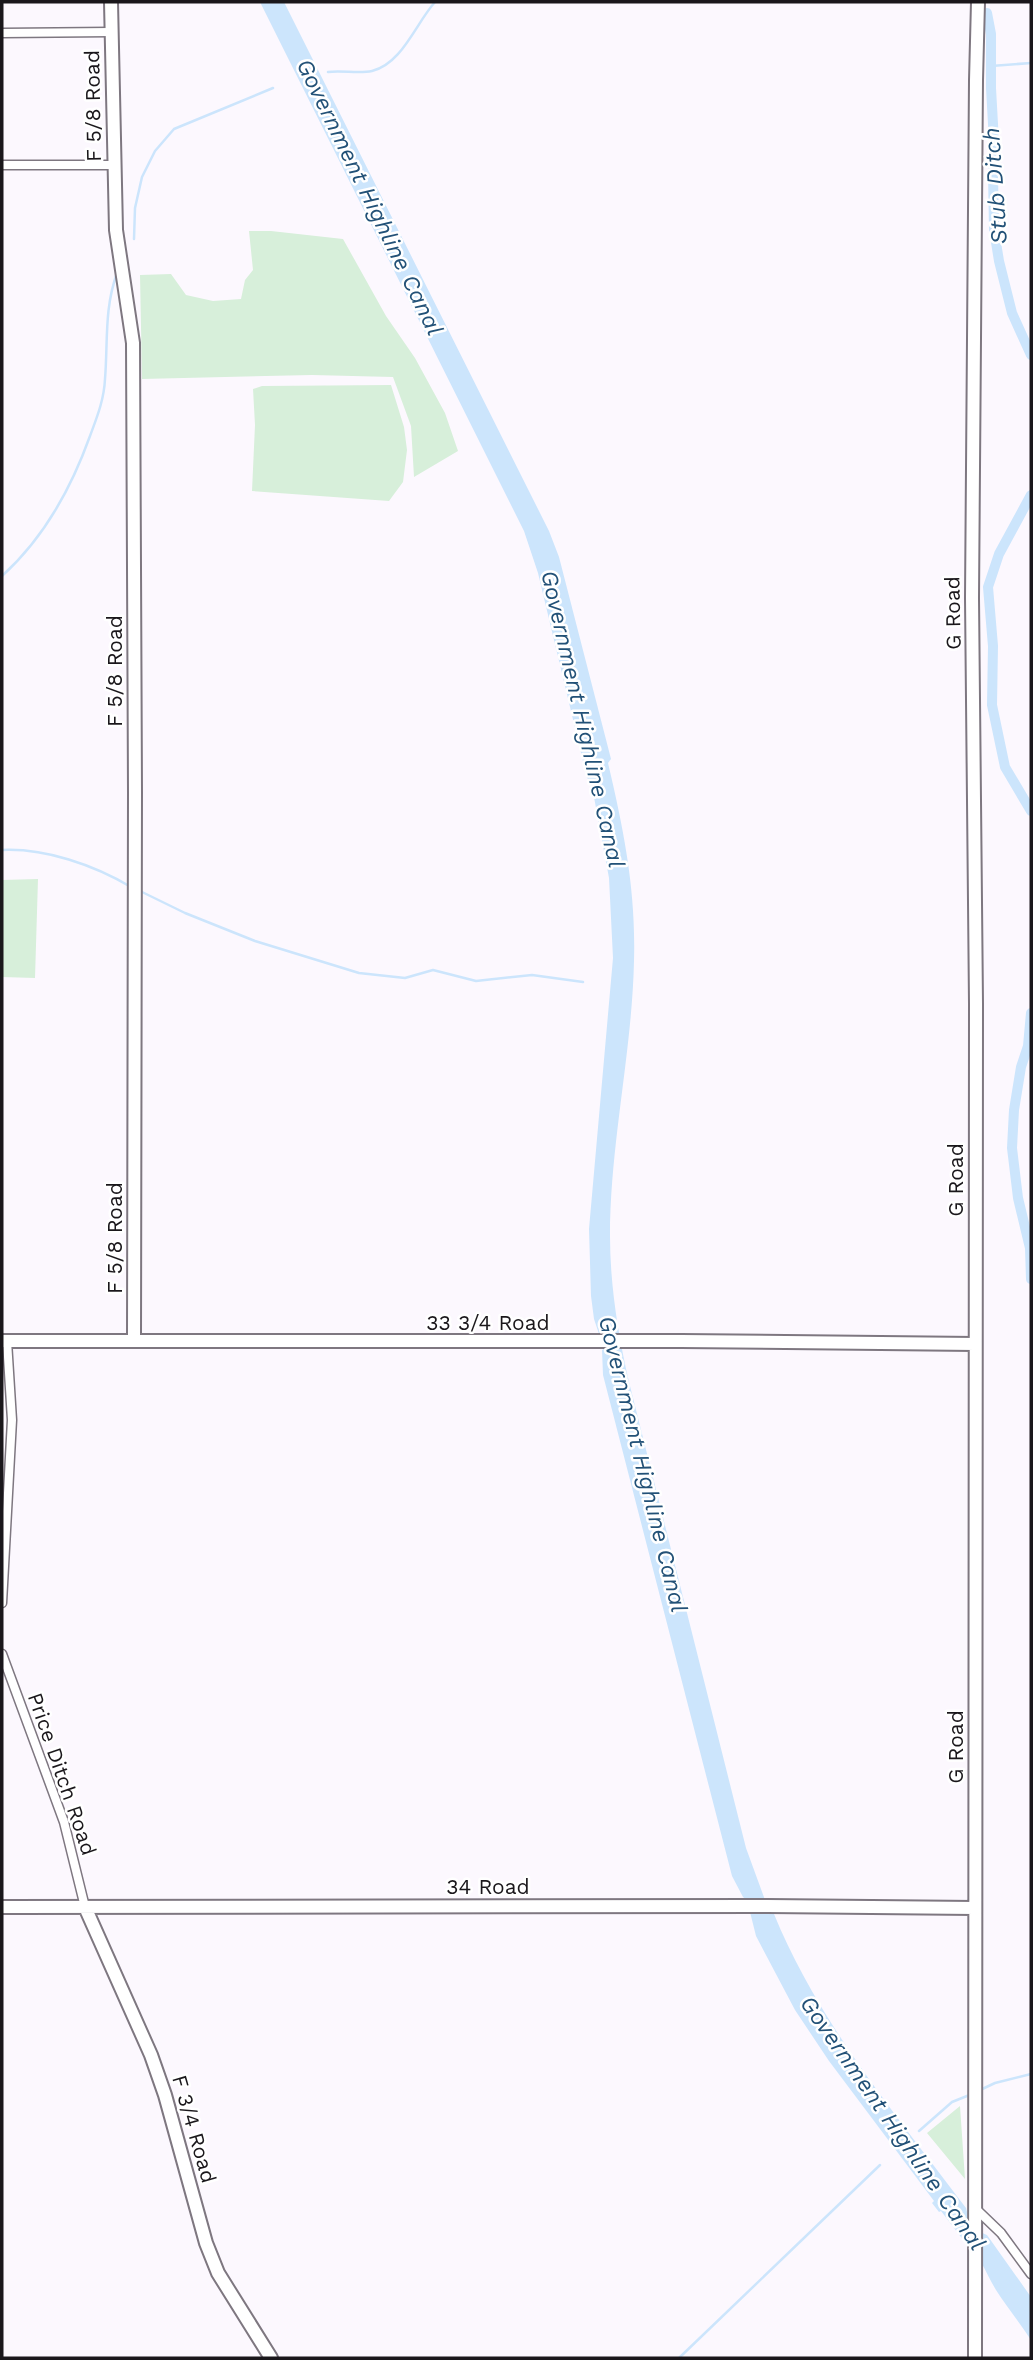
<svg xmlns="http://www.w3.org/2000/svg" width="1033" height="2360" font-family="'Work Sans',sans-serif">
	<rect width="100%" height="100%" fill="#fcf8fe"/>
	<path fill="#d7efda" d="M 249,231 L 271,231 L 343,239 L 386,316 L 415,358 L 445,413 L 458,451 L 414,477 L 411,426 L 393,377 L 312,375 L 142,379 L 140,275 L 171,274 L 186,295 L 213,301 L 241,299 L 245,280 L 253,270 Z
		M 391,385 L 404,427 L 407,450 L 403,482 L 389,501 L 252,491 L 255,425 L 253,389 L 262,386 Z
		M 38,879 L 35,978 L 2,977 L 2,880 Z
		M 960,2106 L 965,2179 L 927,2133 Z"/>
	<path fill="#cce5fc" d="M 260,2 L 284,2 L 549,531 L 559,557 L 611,759 L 608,763 C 624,831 636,891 634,961 C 632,1053 610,1144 610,1236 C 610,1285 618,1334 629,1382 L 746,1848 L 769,1911 L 774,1914 C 818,2022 896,2115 966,2208 C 968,2218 978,2232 987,2235 L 1031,2297 L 1031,2340 C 1020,2323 1007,2307 996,2290 C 986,2273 980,2257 968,2241 L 964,2241 L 941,2211 L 939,2212 L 932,2203 L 934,2201 L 829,2061 L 795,2010 L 756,1936 L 747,1900 L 743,1897 L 732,1876 L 603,1375 L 602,1350 L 604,1349 L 594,1319 L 591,1296 L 589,1229 L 613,958 L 609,878 L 591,781 L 587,778 L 538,573 L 524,531 Z"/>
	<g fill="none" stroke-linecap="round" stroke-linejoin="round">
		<path stroke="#cce5fc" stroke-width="2.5" d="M 991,66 L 1031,63
			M 328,72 C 342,70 359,74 372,71 C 402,64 416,23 435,2
			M 134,239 L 135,208 L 142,177 L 155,151 L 174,129 L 273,88
			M 2,576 C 44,538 71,489 90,436 C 97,417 104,400 105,379 C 108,342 104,309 117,273
			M 2,850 C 45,848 94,865 131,887
			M 140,891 L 185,913 L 255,941 L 359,973 L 405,978 L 433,970 L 476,981 L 532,975 L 583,982
			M 978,2091 L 995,2083 L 1031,2074
			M 919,2131 L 952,2102 L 972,2094
			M 679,2358 L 880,2165"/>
		<path stroke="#cce5fc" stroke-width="10" d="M 987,13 L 991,34 L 991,88 L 995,160 L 993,173 L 994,230 L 999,261 L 1012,313 L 1031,355
			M 1031,495 L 999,554 L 988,587 L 993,646 L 992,705 L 1005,767 L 1031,811
			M 1031,1013 L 1028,1046 L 1021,1067 L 1014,1110 L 1012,1148 L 1018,1198 L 1030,1248 L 1031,1279"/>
		<defs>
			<path id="street" d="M 2,33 L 111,32
				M 2,165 L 114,165
				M 2,1603 L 12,1420 L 7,1341
				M 2,1654 L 64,1822 L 85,1907
				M 976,2209 L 1001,2233 L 1031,2274"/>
			<path id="secondary" d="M 111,2 L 116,230 L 133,343 L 135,792 L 134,1341
				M 2,1341 L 681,1341 L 975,1344
				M 2,1907 L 768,1906 L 975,1908
				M 85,1907 L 151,2055 L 165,2095 L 206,2243 L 218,2273 L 271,2358
				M 975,2358 L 976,1003 L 972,598 L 976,80 L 978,2"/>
		</defs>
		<use href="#street" stroke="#7e7780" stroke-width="11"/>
		<use href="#secondary" stroke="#7e7780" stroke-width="16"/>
		<use href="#street" stroke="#fff" stroke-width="8"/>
		<use href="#secondary" stroke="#fff" stroke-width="12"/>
	</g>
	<g text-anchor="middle" stroke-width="5" stroke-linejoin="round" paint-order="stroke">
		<g font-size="21" fill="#1a171b" stroke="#fff">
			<text transform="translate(93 106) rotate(-91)" y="7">F 5/8 Road</text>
			<text transform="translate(953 613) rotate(-91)" y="7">G Road</text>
			<text transform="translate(115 671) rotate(-90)" y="7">F 5/8 Road</text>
			<text transform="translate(956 1180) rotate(-90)" y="7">G Road</text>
			<text transform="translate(115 1238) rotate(-90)" y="7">F 5/8 Road</text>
			<text x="488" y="1330">33 3/4 Road</text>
			<text transform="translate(956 1747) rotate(-90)" y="7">G Road</text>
			<text transform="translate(62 1774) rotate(71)" y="7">Price Ditch Road</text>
			<text x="488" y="1894">34 Road</text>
			<text transform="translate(194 2129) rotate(74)" y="7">F 3/4 Road</text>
		</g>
		<g font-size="23" font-style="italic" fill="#225177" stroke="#fff">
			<text transform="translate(995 186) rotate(-94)" y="8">Stub Ditch</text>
			<text transform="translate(370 197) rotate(64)" y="8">Government Highline Canal</text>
			<text transform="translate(583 719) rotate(77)" y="8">Government Highline Canal</text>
			<text transform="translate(643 1464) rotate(76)" y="8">Government Highline Canal</text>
			<text transform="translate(893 2123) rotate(55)" y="8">Government Highline Canal</text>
		</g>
	</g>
	<rect width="1033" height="2360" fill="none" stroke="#1a171b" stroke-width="7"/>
</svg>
